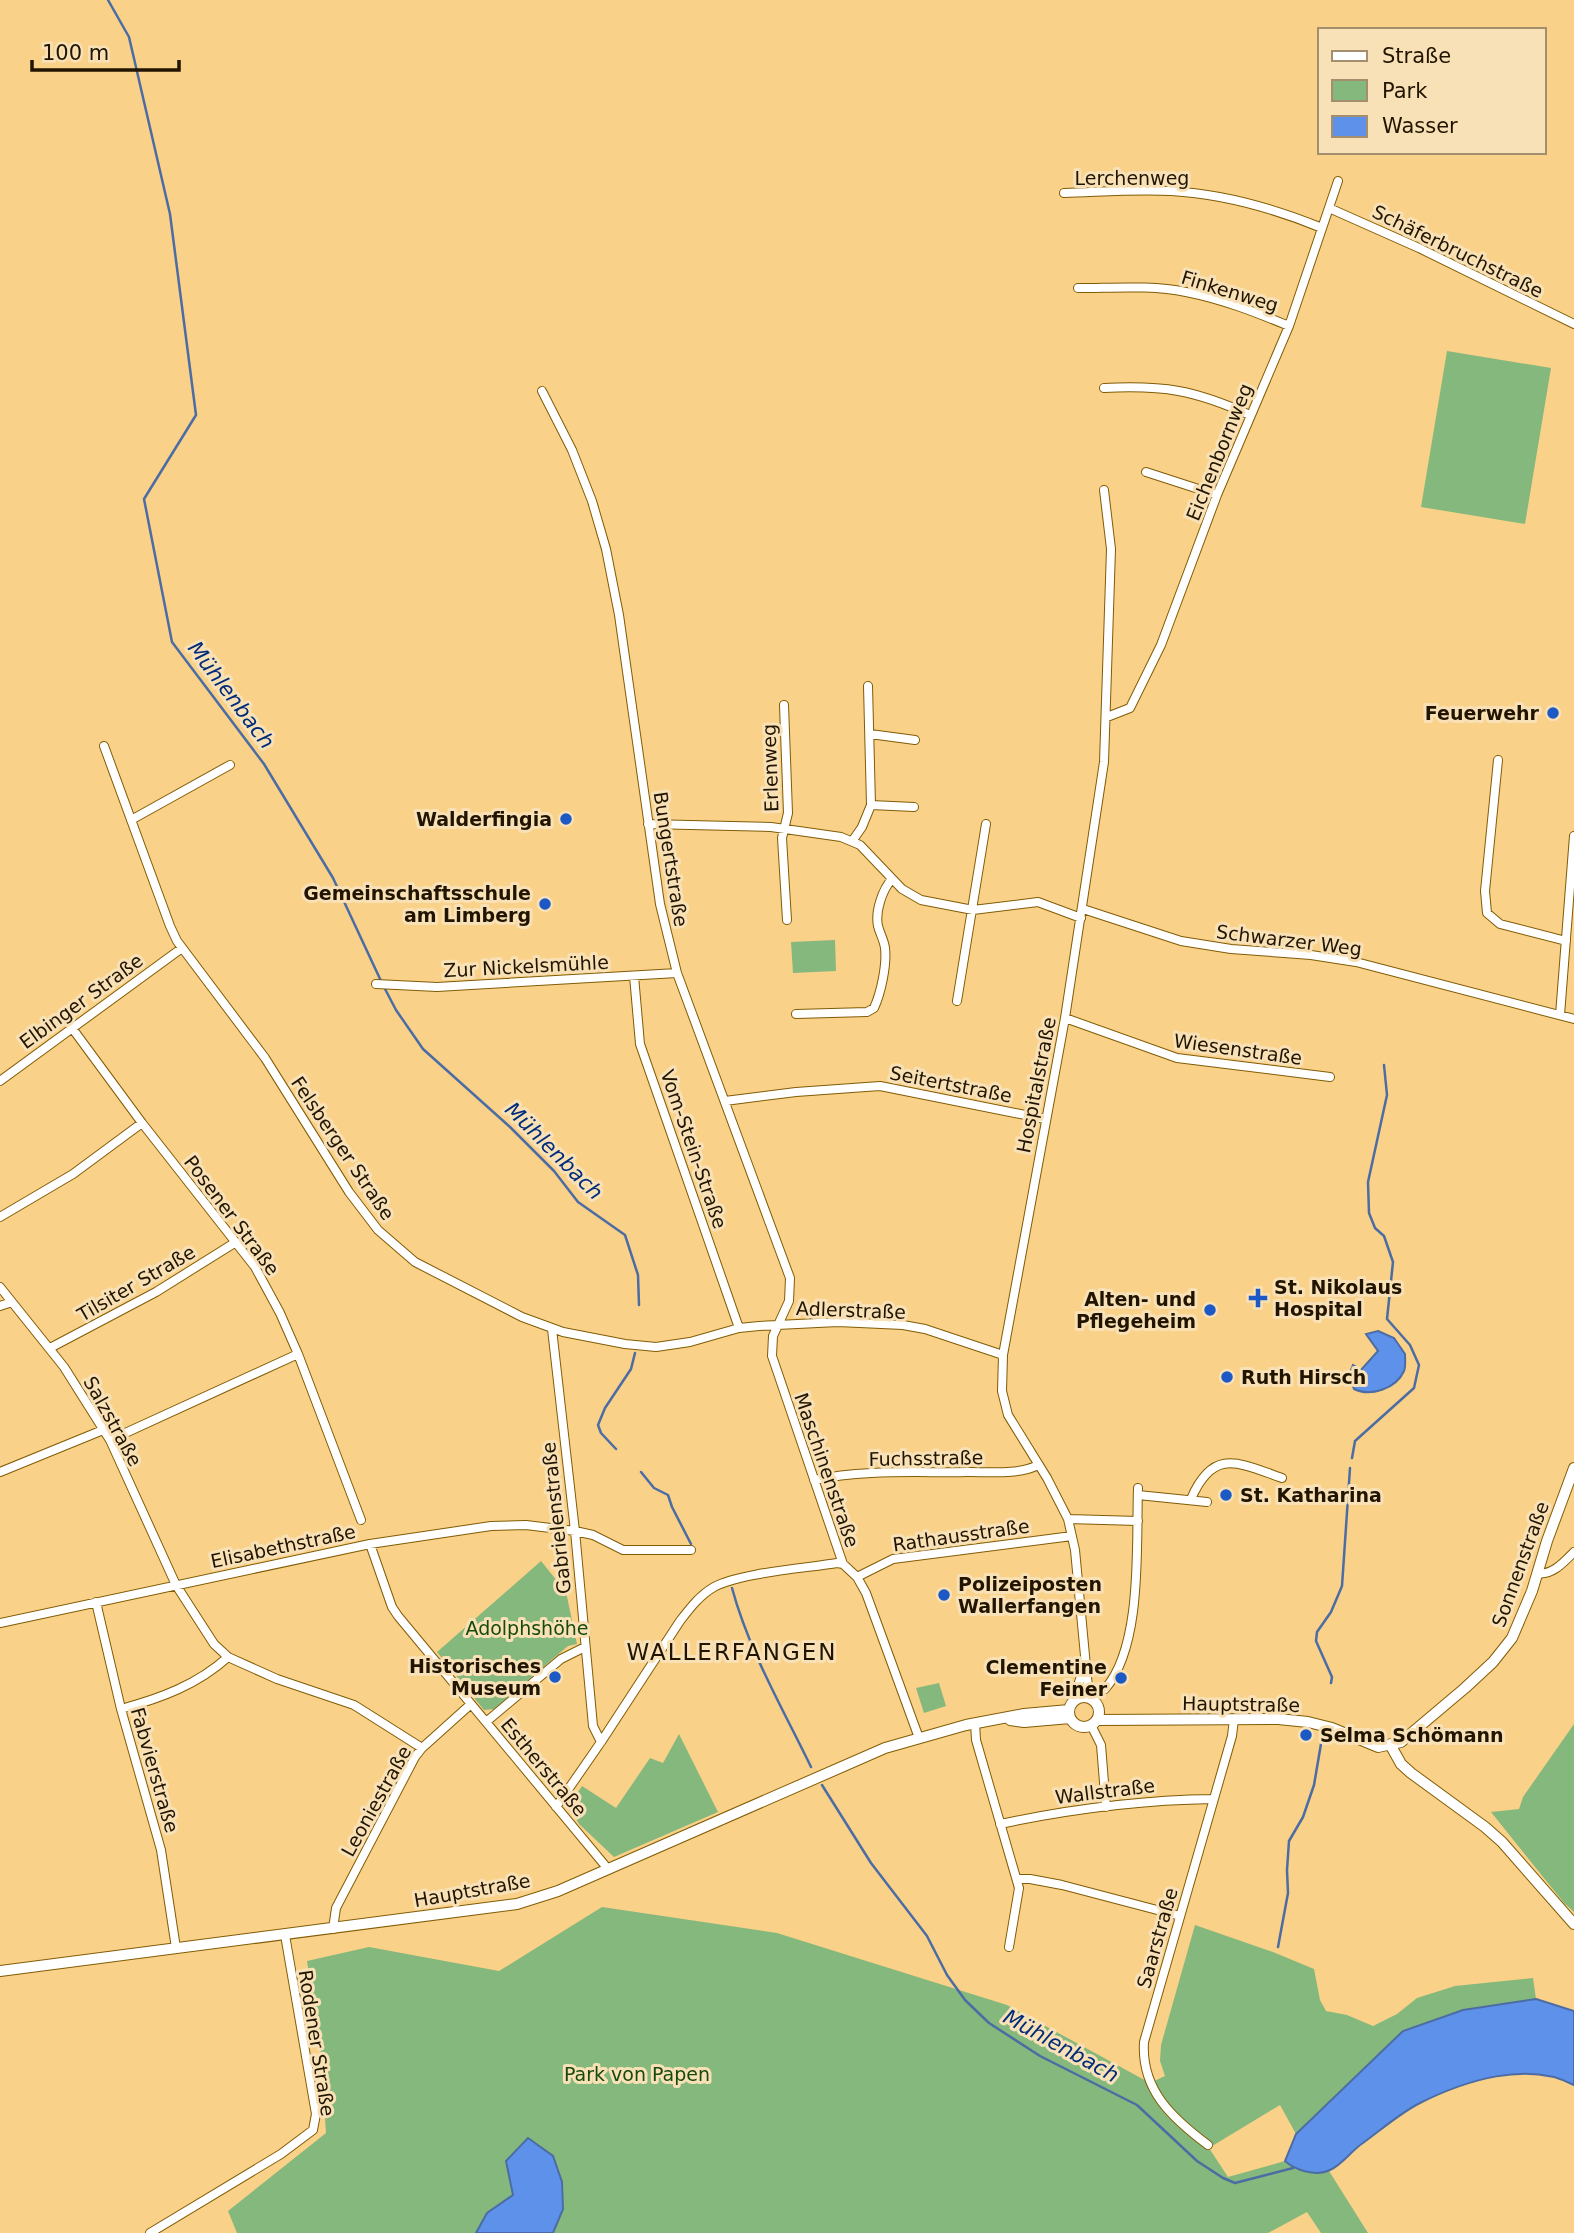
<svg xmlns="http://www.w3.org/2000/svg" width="1574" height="2233" font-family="'DejaVu Sans',sans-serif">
	<rect width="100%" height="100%" fill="#fad188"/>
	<path fill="#85b87d" d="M 1447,351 L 1551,368 L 1525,524 L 1421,507 Z
		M 835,940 L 836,971 L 793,973 L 791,942 Z
		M 541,1561 L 566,1592 L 577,1644 L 568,1646 L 494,1709 L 484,1710 L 437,1652 Z
		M 939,1683 L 946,1706 L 924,1713 L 916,1688 Z
		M 1574,1724 L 1574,1912 L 1564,1903 L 1491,1812 L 1519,1809 L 1523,1797 Z
		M 679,1734 L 718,1812 L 614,1857 L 579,1824 L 571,1810 L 574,1798 L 582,1786 L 616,1808 L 650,1758 L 663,1763 Z
		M 602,1907 L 777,1933 L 1007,2005 L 1150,2083 L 1165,2076 L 1160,2061 L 1161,2045 L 1195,1925 L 1273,1952 L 1314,1969 L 1320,2000 L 1326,2011 L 1347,2015 L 1373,2026 L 1397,2014 L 1417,1998 L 1455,1986 L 1533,1978 L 1536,1999 L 1463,2010 L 1403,2031 L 1296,2134 L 1280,2105 L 1209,2148 L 1228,2177 L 1285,2161 C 1298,2172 1313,2173 1329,2171 L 1368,2233 L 1321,2233 L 1307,2212 L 1268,2233 L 237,2233 L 228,2211 L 326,2133 L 320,2043 L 307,1961 L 369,1947 L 499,1971 Z"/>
	<path fill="#5e91ea" stroke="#4c6ca4" stroke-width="2" d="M 1378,1331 L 1394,1338 L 1405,1354 C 1405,1358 1406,1367 1404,1371 C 1396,1389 1370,1397 1354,1389 L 1349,1375 L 1353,1365 L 1361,1370 L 1378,1351 L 1366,1334 Z
		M 1536,1999 L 1574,2011 L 1574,2085 C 1528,2060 1464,2081 1420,2103 C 1400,2113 1381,2130 1363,2143 C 1352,2150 1342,2165 1330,2170 C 1316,2177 1295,2170 1285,2161 L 1296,2134 L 1403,2031 L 1463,2010 Z
		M 528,2138 L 553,2156 L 562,2182 L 563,2209 L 553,2233 L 476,2233 L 487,2213 L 513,2195 L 506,2161 Z"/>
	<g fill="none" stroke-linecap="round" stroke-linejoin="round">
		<path stroke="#4c6ca4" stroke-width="2.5" d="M 108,0 L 129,37 L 170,214 L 196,415 L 144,499 L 172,642 L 264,764 L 333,878 L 381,981
			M 384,987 L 396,1010 L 423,1049 L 510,1127 L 554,1171 L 578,1202 L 625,1235 L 638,1275 L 639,1305
			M 616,1449 L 601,1433 L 598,1425 L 605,1408 L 631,1369 L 635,1353
			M 1352,1458 L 1355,1441 L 1414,1388 L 1419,1365 L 1410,1345 L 1387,1319 L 1393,1262 L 1384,1236 L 1375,1228 L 1369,1213 L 1368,1182 L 1387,1095 L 1384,1065
			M 641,1472 L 654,1488 L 668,1495 L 672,1507 L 691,1544
			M 732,1588 C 749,1651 783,1709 811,1767
			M 1331,1683 L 1332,1677 L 1316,1641 L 1317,1632 L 1331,1612 L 1342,1586 L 1350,1468
			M 822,1785 L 871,1863 L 927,1936 L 947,1975 L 965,2000 L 989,2023 L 1040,2056 L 1137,2105 L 1197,2161 L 1223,2178 L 1235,2183 L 1293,2168
			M 1278,1947 L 1288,1893 L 1287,1870 L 1289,1841 L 1303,1817 L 1314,1785 L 1322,1738"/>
		<defs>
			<path id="street" d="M 1064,193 C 1100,192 1136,189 1171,191 C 1224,194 1273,208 1322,228
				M 1329,208 L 1419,248 L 1574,324
				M 1078,288 C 1114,288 1151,285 1186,292 C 1222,299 1255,312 1289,326
				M 1104,388 C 1164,385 1194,390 1250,415
				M 542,391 L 572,450 L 592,501 L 606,549 L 619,615 L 660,904 L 677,973 L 790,1278 L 789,1301 L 773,1336 L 772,1356 L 843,1564 L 857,1577 L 866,1593 L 919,1738
				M 1146,472 L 1217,495
				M 784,705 L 788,813 L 782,838 L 787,920
				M 1107,717 L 1130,708 L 1161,645 L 1217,495 L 1289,326 L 1338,181
				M 870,734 L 915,740
				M 104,746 L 170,926 L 177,941 L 265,1058 L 349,1192 L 378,1230 L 415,1262 L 522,1317 L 563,1332 L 625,1344 L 656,1347 L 690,1342 L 739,1328 L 759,1326 L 838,1322 L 903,1325 L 925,1329 L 1003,1355
				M 1498,760 L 1485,891 L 1487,913 L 1500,924 L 1566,941
				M 871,805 L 914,807
				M 131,820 L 230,765
				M 648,824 L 771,827 L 841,837 L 860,845 L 902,889 L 921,900 L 973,910 L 1038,902 L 1081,918
				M 853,840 L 862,827 L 871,805 L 868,686
				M 1083,909 L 1181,941 L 1231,949 L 1311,955 L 1356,962 L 1574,1019
				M 634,976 L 640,1044 L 739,1328
				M 376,984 L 437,987 L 677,973
				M 957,1001 L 986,824
				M 796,1014 L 867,1012 L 874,1008 C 881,993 887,965 885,948 C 884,940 880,934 878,926 C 875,912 882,890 892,879
				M 1560,1015 L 1574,836
				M 1065,1018 L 1177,1058 L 1330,1077
				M 72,1028 L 142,1123 L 255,1267 L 280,1313 L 298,1354 L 361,1520
				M 0,1081 L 182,948
				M 725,1101 L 796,1092 L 880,1086 L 1045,1119
				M 0,1217 L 73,1174 L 142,1123
				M 0,1287 L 64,1367 L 110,1440 L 176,1585 L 214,1644 L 228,1657 L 277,1679 L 354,1705 L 422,1748
				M 0,1306 L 12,1302
				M 552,1329 L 575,1531 L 593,1726 L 601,1742
				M 50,1348 L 156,1292 L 236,1242
				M 110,1440 L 298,1354
				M 0,1472 L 103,1430
				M 814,1480 C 864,1469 918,1473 969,1472 C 990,1472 1019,1475 1038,1465
				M 1138,1495 L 1207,1502
				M 1191,1499 C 1213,1448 1237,1462 1282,1478
				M 1068,1519 L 1138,1521
				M 370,1544 L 392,1607 L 398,1616 L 608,1869
				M 1537,1573 C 1552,1576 1564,1562 1574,1552
				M 857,1577 L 893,1559 L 1072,1536
				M 96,1602 L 121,1709 L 161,1850 L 176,1948
				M 0,1623 L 370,1544 L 491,1526 L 526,1525 L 575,1531 L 593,1535 L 623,1550 L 691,1550
				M 1105,1689 C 1143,1646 1136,1543 1138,1488
				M 1078,1698 L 1079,1682 L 1085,1666
				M 1089,1698 L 1075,1550 L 1068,1519 L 1047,1478 L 1008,1415 L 1002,1391 L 1003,1355 L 1065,1018 L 1104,762 L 1111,549 L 1104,490
				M 121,1709 C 161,1698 197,1685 228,1657
				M 486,1722 L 561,1659 L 585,1647
				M 975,1723 L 976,1740 L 1019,1888 L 1009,1947
				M 1091,1725 L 1101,1745 L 1106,1807
				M 556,1807 L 601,1742 L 680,1621 C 690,1608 700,1595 714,1587 C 739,1573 807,1568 837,1563 L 843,1564
				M 1000,1824 C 1071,1809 1141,1800 1213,1799
				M 1017,1879 L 1030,1879 L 1062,1885 L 1180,1916
				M 333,1929 L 336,1908 L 415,1757 L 422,1748 L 471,1704
				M 1208,2145 C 1172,2118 1141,2090 1144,2042 L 1232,1736 L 1234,1719
				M 150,2233 L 281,2154 L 313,2130 L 316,2114 L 285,1935"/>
			<path id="secondary" d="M1069 1712a15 15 0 1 1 30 0a15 15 0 1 1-30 0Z
				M 1010,1720 L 1024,1722 L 1070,1718
				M 1097,1720 L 1278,1719 L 1308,1722 L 1332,1728 L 1378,1747 L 1401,1742 L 1465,1688 L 1493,1662 L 1512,1638 L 1532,1591 L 1547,1541 L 1574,1468
				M 1391,1746 L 1401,1764 L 1411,1773 L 1485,1827 L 1502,1842 L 1574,1924
				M 0,1971 L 517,1904 L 558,1891 L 885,1748 L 966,1725 L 1024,1714 L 1069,1710"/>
		</defs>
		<use href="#street" stroke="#815c05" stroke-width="10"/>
		<use href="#secondary" stroke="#815c05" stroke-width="12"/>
		<use href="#street" stroke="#fff" stroke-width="8"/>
		<use href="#secondary" stroke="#fff" stroke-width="10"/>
	</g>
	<g fill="#1d59c5" stroke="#f9e1b7" stroke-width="2.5">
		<circle cx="1553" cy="713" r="7"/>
		<circle cx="566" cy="819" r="7"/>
		<circle cx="545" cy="904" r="7"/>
		<path d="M1254.5 1287.5h7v7h7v7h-7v7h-7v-7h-7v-7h7z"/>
		<circle cx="1210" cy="1310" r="7"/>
		<circle cx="1227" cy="1377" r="7"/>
		<circle cx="1226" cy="1495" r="7"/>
		<circle cx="944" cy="1595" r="7"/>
		<circle cx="555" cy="1677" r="7"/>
		<circle cx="1121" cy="1678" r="7"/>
		<circle cx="1306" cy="1735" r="7"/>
	</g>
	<g text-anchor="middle" stroke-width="6" stroke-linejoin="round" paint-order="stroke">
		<g font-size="19" fill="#211501" stroke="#f9e1b7">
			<text x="1132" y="185">Lerchenweg</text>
			<text transform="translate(1458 251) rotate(26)" y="7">Schäferbruchstraße</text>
			<text transform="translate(1230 291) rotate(17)" y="7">Finkenweg</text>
			<text transform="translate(1219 452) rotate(-68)" y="7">Eichenbornweg</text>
			<text transform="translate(770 768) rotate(-92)" y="7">Erlenweg</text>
			<text transform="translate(671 859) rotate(81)" y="7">Bungertstraße</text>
			<text transform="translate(1289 940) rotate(7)" y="7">Schwarzer Weg</text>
			<text transform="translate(526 966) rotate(-3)" y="7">Zur Nickelsmühle</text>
			<text transform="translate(81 1001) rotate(-36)" y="7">Elbinger Straße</text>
			<text transform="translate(1238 1049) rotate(8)" y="7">Wiesenstraße</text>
			<text transform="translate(951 1084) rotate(11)" y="7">Seitertstraße</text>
			<text transform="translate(1036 1085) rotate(-79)" y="7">Hospitalstraße</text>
			<text transform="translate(343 1148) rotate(56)" y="7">Felsberger Straße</text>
			<text transform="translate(694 1149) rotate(71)" y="7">Vom-Stein-Straße</text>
			<text transform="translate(232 1215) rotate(53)" y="7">Posener Straße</text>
			<text transform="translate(136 1283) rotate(-30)" y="7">Tilsiter Straße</text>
			<text transform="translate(851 1310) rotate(2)" y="7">Adlerstraße</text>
			<text transform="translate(113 1421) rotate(61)" y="7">Salzstraße</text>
			<text transform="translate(926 1458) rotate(-1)" y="7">Fuchsstraße</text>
			<text transform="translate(827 1470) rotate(71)" y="7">Maschinenstraße</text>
			<text transform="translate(556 1518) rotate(-96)" y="7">Gabrielenstraße</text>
			<text transform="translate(961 1535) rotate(-8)" y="7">Rathausstraße</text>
			<text transform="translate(283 1546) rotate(-12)" y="7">Elisabethstraße</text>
			<text transform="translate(1520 1564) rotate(-70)" y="7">Sonnenstraße</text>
			<text transform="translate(1241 1704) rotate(1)" y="7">Hauptstraße</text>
			<text transform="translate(544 1767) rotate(50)" y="7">Estherstraße</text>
			<text transform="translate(155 1770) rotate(74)" y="7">Fabvierstraße</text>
			<text transform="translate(1105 1791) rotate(-7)" y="7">Wallstraße</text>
			<text transform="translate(376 1801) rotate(-61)" y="7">Leoniestraße</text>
			<text transform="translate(472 1890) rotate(-10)" y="7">Hauptstraße</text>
			<text transform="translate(1157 1938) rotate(-74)" y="7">Saarstraße</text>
			<text transform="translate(317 2043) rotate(81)" y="7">Rodener Straße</text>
		</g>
		<g font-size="19" font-weight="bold" fill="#211501" stroke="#f9e1b7" text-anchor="end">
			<text x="1539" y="720">Feuerwehr</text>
			<text x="552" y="826">Walderfingia</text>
			<text x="531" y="900">Gemeinschaftsschule<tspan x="531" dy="22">am Limberg</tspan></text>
			<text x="1274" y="1294" text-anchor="start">St. Nikolaus<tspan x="1274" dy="22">Hospital</tspan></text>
			<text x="1196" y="1306">Alten- und<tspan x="1196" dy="22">Pflegeheim</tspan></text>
			<text x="1241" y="1384" text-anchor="start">Ruth Hirsch</text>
			<text x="1240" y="1502" text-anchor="start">St. Katharina</text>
			<text x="958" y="1591" text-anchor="start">Polizeiposten<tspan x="958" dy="22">Wallerfangen</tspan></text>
			<text x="541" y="1673">Historisches<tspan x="541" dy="22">Museum</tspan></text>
			<text x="1107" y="1674">Clementine<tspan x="1107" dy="22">Feiner</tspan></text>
			<text x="1320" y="1742" text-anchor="start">Selma Schömann</text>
		</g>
		<g font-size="19" fill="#15490d" stroke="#f9e1b7">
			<text x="527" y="1635">Adolphshöhe</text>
			<text x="637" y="2081">Park von Papen</text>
		</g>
		<g font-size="21" font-style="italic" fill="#012c79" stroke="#f9e1b7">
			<text transform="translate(231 695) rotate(53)" y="7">Mühlenbach</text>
			<text transform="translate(554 1151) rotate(45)" y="7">Mühlenbach</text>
			<text transform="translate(1061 2046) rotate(29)" y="7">Mühlenbach</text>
		</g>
		<g font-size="23" letter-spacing="2" fill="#211501" stroke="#f9e1b7">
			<text x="732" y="1660">WALLERFANGEN</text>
		</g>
	</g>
	<rect x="1318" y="28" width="228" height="126" fill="#f9e1b7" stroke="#a38f6e" stroke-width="2"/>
	<rect x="1332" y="51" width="35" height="10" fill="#ffffff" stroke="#a38f6e" stroke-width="2"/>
	<text x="1382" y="63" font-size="21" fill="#211501">Straße</text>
	<rect x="1332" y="80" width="35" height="21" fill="#85b87d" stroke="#a38f6e" stroke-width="2"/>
	<text x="1382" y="98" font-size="21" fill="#211501">Park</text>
	<rect x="1332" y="116" width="35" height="21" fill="#5e91ea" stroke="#a38f6e" stroke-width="2"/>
	<text x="1382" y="133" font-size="21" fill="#211501">Wasser</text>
	<path d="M32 60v10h147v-10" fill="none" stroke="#211501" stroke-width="3.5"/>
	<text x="42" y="60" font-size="21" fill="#211501" stroke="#f9e1b7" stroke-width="5" paint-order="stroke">100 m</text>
</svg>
